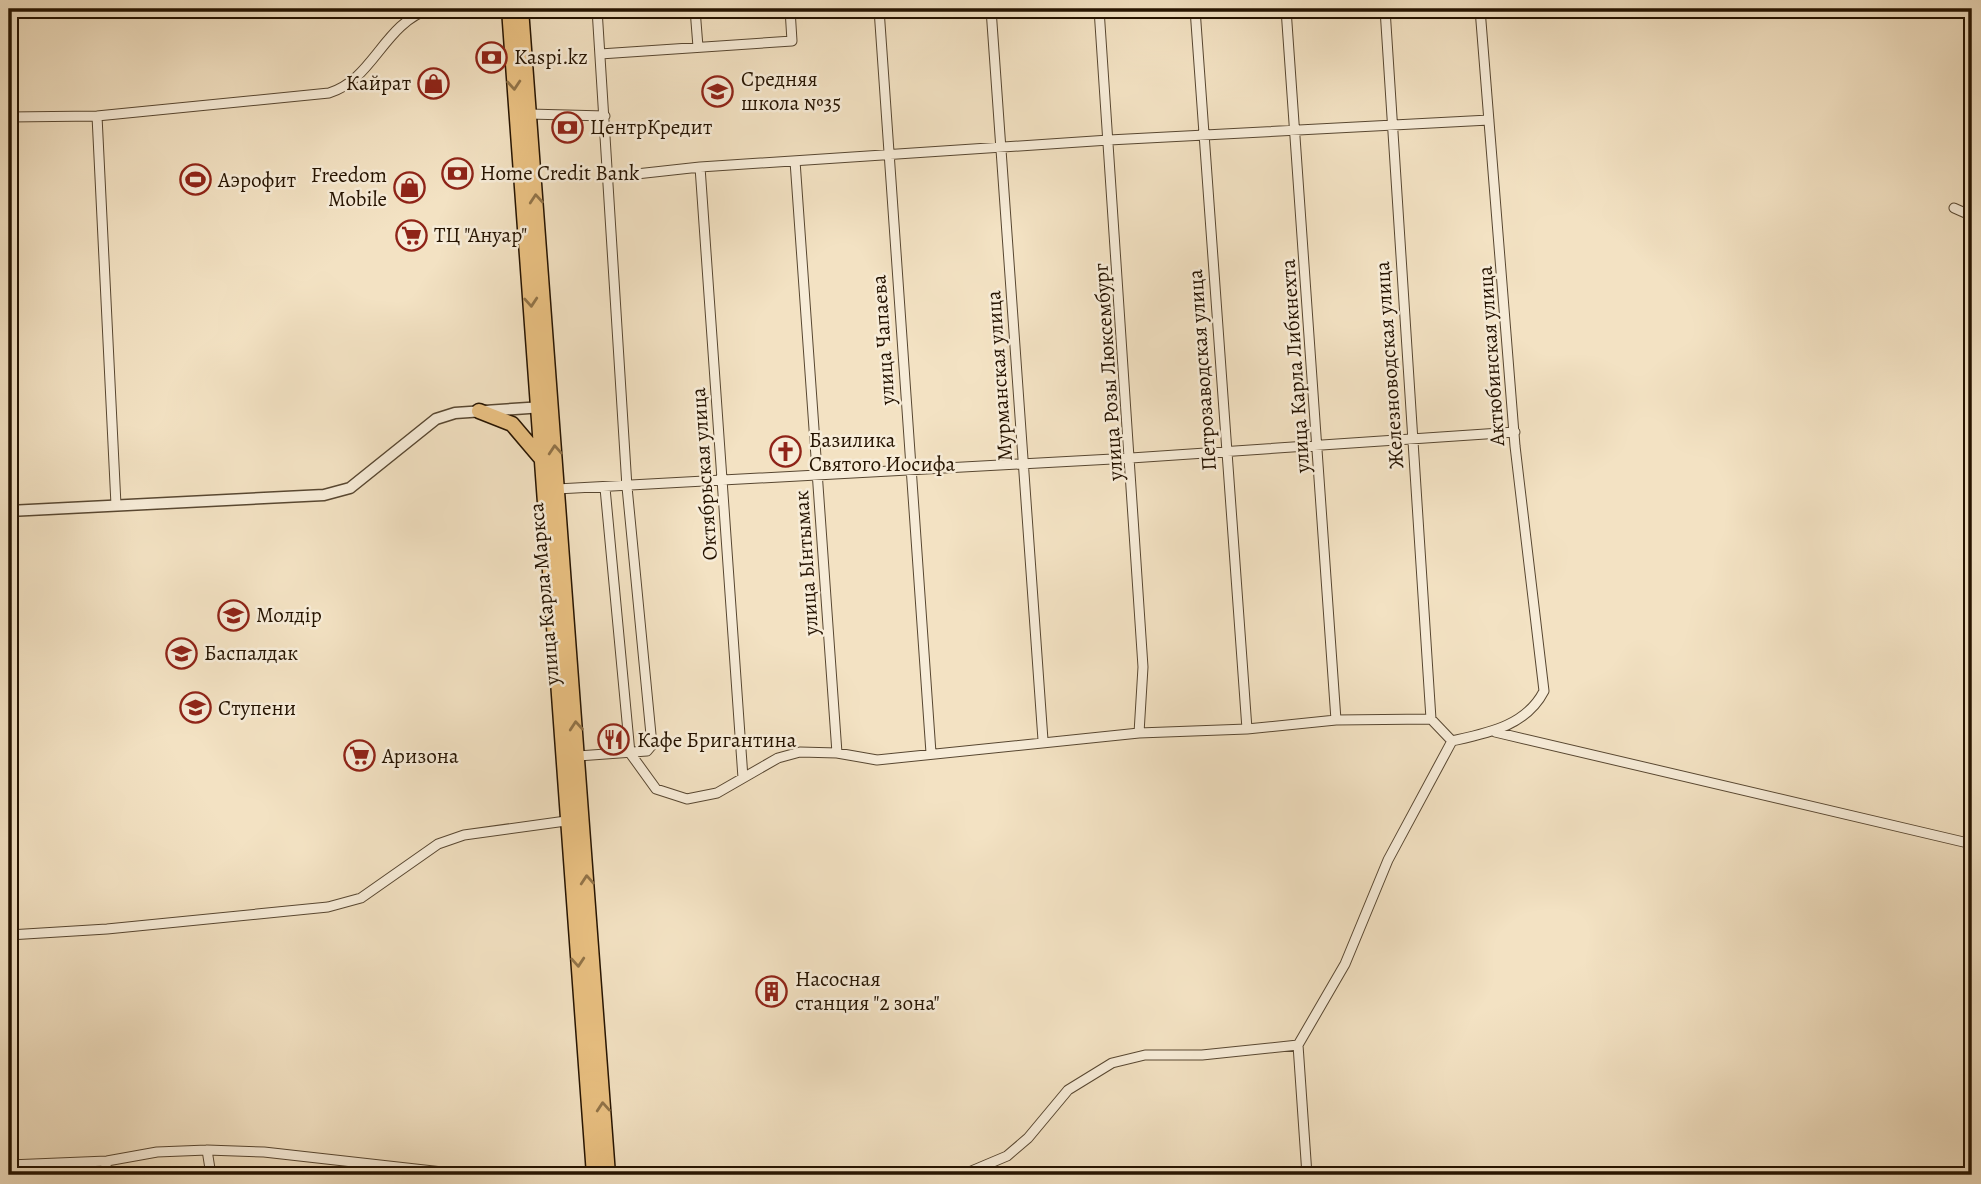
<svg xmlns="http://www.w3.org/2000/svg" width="1981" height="1184" font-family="Alegreya,serif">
	<rect width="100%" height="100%" fill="#f3e2c3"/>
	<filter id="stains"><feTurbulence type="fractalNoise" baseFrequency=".00286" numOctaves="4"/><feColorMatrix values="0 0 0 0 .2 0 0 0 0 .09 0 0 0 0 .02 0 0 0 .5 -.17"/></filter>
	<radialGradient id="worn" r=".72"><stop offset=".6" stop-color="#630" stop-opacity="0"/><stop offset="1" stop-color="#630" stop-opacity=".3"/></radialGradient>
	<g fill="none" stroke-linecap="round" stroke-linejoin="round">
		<defs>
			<path id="minor" d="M 695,9 L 698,47
				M 879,9 L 931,753
				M 991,9 L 1043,740
				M 1099,9 L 1143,667 L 1139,733
				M 1195,9 L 1247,729
				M 1286,9 L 1336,720
				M 1385,9 L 1431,719
				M 600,54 L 792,41 L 790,9
				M 529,114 L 605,116
				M 97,116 L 116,505
				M 9,117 L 97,116 L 329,93 C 373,80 384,23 430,9
				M 795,161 L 837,753
				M 700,167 L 743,778
				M 609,177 L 700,167 L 1109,140 L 1489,120
				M 1954,208 L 1972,216
				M 605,488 L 630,753 L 656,789 L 687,799 L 717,793 L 778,758 L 800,752 L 837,753 L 877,760 L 1139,733 L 1247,729 L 1336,720 L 1431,719 L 1452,741 C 1488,733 1526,726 1544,691 L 1515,446 L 1480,9
				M 557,489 L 1131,458 L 1515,432
				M 1495,732 L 1972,844
				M 578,756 L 647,751 L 652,745 L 627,487 L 597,9
				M 9,935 L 107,929 L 328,907 L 361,898 L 438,844 L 464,835 L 573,820
				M 207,1150 L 211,1175
				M 9,1165 L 107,1161 L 157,1152 L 207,1150 L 264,1152 L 469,1175
				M 104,1175 L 107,1161
				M 962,1175 L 1007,1156 L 1028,1138 L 1068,1090 L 1112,1063 L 1145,1055 L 1202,1055 L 1298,1045
				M 1307,1175 L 1298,1045 L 1345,964 L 1388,860 L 1452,741"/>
			<path id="tertiary" d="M 9,511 L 324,495 L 350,488 L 436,419 L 455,413 L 543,407"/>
			<path id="primary" d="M 509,9 L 594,1175
				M 521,9 L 608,1175
				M 479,411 L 512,424 L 540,457"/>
		</defs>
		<use href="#minor" stroke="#584731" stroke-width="11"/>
		<use href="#tertiary" stroke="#584731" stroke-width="13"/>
		<use href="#primary" stroke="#251300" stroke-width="17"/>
		<use href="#minor" stroke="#f7ecd8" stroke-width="9"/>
		<use href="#tertiary" stroke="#f7ecd8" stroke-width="10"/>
		<use href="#primary" stroke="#eac182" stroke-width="14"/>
	</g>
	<defs><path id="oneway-chevron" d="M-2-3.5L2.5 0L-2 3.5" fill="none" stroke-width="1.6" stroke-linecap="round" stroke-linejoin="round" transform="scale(1.75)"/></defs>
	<g stroke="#917348">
		<use href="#oneway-chevron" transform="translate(514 85) rotate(86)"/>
		<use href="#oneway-chevron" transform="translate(536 199) rotate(-95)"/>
		<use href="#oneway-chevron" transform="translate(531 302) rotate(86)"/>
		<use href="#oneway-chevron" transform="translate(555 450) rotate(-94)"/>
		<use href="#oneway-chevron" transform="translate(576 726) rotate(-95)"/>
		<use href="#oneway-chevron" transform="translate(587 880) rotate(-94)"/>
		<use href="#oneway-chevron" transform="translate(578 962) rotate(86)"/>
		<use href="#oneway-chevron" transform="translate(603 1107) rotate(-94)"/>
	</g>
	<defs>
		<symbol id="bank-ring" viewBox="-11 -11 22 22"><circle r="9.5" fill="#f7ecd8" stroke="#8f2418" stroke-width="1.5"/><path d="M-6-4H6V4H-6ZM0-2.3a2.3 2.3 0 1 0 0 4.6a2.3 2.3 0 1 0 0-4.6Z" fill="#8f2418"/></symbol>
		<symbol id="shop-ring" viewBox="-11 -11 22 22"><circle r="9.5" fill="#f7ecd8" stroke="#8f2418" stroke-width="1.5"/><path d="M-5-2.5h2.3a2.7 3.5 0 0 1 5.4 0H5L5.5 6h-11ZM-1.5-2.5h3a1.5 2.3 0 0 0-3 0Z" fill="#8f2418"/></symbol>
		<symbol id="school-ring" viewBox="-11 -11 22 22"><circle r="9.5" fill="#f7ecd8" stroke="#8f2418" stroke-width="1.5"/><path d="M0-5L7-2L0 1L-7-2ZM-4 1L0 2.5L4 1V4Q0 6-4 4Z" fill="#8f2418"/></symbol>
		<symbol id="stadium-ring" viewBox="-11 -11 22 22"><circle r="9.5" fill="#f7ecd8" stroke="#8f2418" stroke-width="1.5"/><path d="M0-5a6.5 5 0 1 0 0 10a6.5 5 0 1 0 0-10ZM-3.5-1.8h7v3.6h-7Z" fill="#8f2418"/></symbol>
		<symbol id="supermarket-ring" viewBox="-11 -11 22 22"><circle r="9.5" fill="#f7ecd8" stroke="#8f2418" stroke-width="1.5"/><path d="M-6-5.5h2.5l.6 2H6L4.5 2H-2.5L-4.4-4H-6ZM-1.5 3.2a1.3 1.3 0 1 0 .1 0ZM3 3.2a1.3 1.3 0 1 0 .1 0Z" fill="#8f2418"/></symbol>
		<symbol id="church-ring" viewBox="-11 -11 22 22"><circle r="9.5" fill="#f7ecd8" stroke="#8f2418" stroke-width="1.5"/><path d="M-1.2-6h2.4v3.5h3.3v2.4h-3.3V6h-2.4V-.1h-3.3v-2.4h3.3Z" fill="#8f2418"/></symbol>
		<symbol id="restaurant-ring" viewBox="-11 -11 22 22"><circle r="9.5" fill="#f7ecd8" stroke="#8f2418" stroke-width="1.5"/><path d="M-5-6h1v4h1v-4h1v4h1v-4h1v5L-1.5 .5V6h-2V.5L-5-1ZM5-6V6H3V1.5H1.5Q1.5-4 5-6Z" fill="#8f2418"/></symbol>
		<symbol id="building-ring" viewBox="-11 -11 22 22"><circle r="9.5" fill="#f7ecd8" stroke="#8f2418" stroke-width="1.5"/><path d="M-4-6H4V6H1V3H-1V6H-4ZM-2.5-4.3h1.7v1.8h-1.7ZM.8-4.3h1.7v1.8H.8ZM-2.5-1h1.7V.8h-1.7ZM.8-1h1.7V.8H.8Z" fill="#8f2418"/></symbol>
	</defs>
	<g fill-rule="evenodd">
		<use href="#bank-ring" x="474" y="40" width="35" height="35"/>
		<use href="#shop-ring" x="416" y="66" width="35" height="35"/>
		<use href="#school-ring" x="700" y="74" width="35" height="35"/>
		<use href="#bank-ring" x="550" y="110" width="35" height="35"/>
		<use href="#bank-ring" x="440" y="156" width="35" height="35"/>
		<use href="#stadium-ring" x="178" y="162" width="35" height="35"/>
		<use href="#shop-ring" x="392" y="170" width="35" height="35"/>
		<use href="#supermarket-ring" x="394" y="218" width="35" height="35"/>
		<use href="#church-ring" x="768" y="434" width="35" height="35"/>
		<use href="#school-ring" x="216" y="598" width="35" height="35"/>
		<use href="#school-ring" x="164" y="636" width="35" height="35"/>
		<use href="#school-ring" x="178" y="690" width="35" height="35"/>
		<use href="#restaurant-ring" x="596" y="722" width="35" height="35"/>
		<use href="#supermarket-ring" x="342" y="738" width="35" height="35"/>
		<use href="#building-ring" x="754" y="974" width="35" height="35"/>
	</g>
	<g text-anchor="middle" stroke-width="5" stroke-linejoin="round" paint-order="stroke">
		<g font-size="21" fill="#251300" stroke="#f7ecd8" text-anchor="start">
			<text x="514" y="64">Kaspi.kz</text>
			<text x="741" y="86">Средняя<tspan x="741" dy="24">школа №35</tspan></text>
			<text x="411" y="90" text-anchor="end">Кайрат</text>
			<text x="590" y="134">ЦентрКредит</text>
			<text x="480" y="180">Home Credit Bank</text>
			<text x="387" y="182" text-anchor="end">Freedom<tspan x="387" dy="24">Mobile</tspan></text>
			<text x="218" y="187">Аэрофит</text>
			<text x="434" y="242">ТЦ "Ануар"</text>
			<text x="809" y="447">Базилика<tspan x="809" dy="24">Святого Иосифа</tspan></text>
			<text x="256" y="622">Молдiр</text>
			<text x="204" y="660">Баспалдак</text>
			<text x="218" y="715">Ступени</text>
			<text x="637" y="747">Кафе Бригантина</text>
			<text x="382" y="763">Аризона</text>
			<text x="795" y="986">Насосная<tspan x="795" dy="24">станция "2 зона"</tspan></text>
		</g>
		<g font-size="21" fill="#251300" stroke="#f7ecd8">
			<text transform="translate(883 340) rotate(-94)" y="7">улица Чапаева</text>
			<text transform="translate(1491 356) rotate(-94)" y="7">Актюбинская улица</text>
			<text transform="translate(1389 365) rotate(-94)" y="7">Железноводская улица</text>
			<text transform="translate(1295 366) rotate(-94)" y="7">улица Карла Либкнехта</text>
			<text transform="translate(1202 370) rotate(-94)" y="7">Петрозаводская улица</text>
			<text transform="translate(1108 372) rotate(-94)" y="7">улица Розы Люксембург</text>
			<text transform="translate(999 376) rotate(-94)" y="7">Мурманская улица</text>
			<text transform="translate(704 474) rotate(-94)" y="7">Октябрьская улица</text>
			<text transform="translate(806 563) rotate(-94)" y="7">улица Ынтымак</text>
			<text transform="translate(544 594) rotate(-95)" y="7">улица Карла Маркса</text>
		</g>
	</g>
	<rect width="1981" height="1184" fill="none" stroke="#f3e2c3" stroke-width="35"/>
	<rect x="10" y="10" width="1960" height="1163" fill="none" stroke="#251300" stroke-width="3.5"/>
	<rect x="18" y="18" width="1946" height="1149" fill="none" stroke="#251300" stroke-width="2"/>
	<rect width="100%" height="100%" filter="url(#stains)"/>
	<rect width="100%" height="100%" fill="url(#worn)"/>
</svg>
